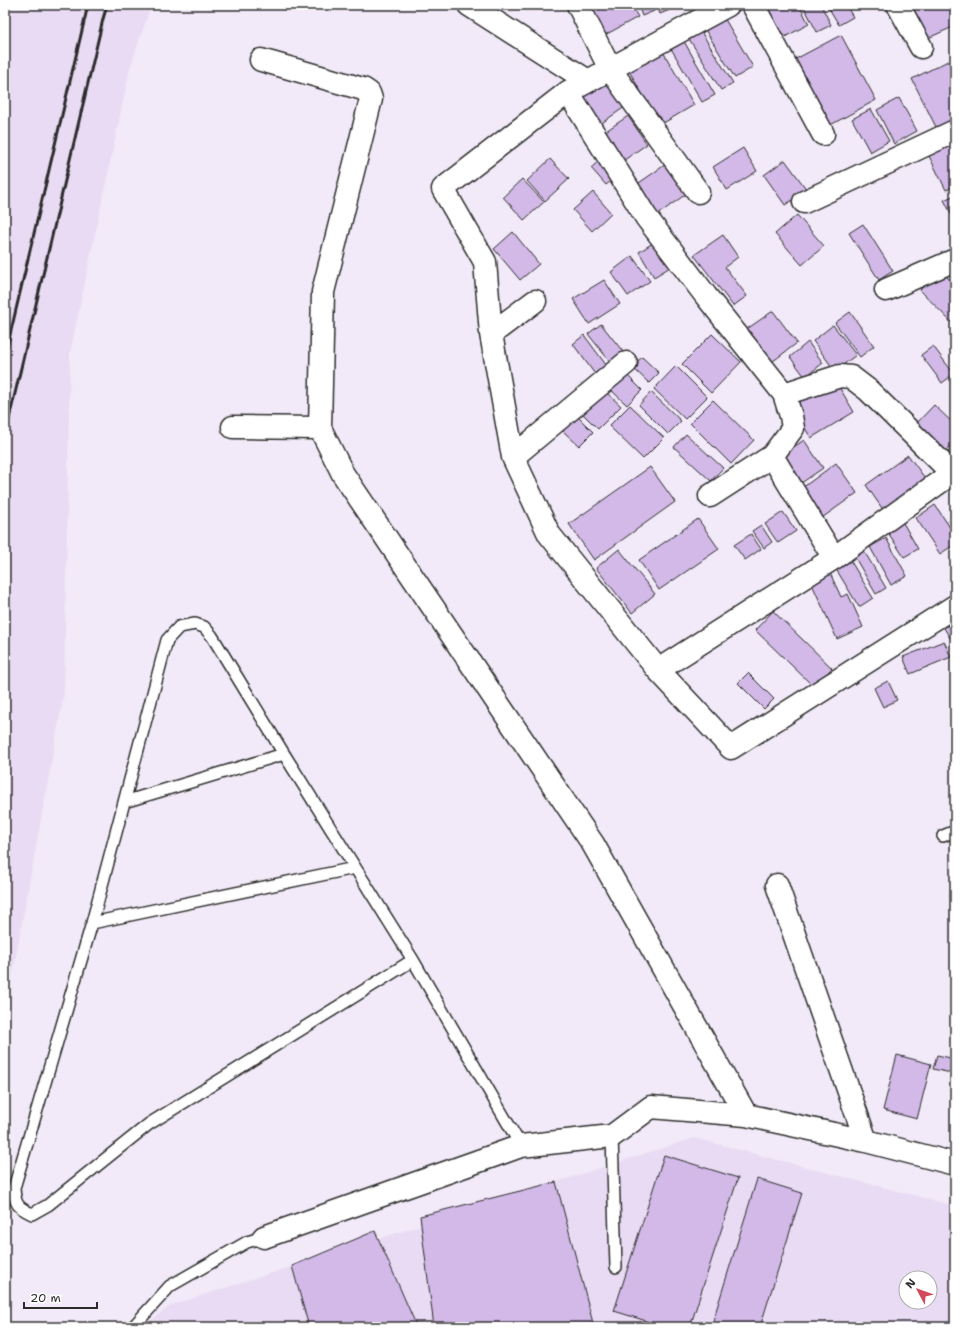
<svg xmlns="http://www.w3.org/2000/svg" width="960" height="1332" font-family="'Shantell Sans',sans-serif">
	<rect width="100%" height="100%" fill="#f2eaf8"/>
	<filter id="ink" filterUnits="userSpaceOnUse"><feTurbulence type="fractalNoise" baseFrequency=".025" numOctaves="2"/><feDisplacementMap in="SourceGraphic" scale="8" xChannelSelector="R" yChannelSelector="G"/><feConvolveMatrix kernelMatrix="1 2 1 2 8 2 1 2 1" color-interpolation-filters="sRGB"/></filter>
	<g filter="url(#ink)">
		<path fill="#e8dbf3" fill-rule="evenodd" d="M 5,5 L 151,5 L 130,68 L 70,353 L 64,693 L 5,1016 Z
			M 694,1138 L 955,1206 L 955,1327 L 142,1327 L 172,1305 ZM 906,1278 L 930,1278 L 930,1302 L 906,1302 Z"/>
		<path fill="#d2b9e8" stroke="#2b2b2b" d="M 588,5 L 631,5 L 638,17 L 605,35 Z
			M 638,5 L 652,5 L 654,11 L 642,16 Z
			M 657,5 L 676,5 L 677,7 L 660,14 Z
			M 762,5 L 799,5 L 809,24 L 781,39 Z
			M 803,5 L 821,5 L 831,25 L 817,32 Z
			M 827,5 L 846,5 L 853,17 L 839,25 Z
			M 911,5 L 955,5 L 955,26 L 926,39 Z
			M 723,16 L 753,67 L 735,78 L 704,28 Z
			M 698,27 L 733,83 L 721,90 L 686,34 Z
			M 841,35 L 876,100 L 825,128 L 790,62 Z
			M 682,38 L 715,95 L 702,102 L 669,45 Z
			M 662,50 L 694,105 L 660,125 L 628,69 Z
			M 948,61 L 955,74 L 955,119 L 937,129 L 912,79 Z
			M 606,77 L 626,106 L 599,125 L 579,96 Z
			M 899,98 L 917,131 L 894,144 L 877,110 Z
			M 871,109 L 889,141 L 870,152 L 852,119 Z
			M 628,116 L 647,144 L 620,163 L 600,135 Z
			M 955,136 L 955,186 L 946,190 L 926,150 Z
			M 743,148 L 757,171 L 727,190 L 713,167 Z
			M 550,159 L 569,179 L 545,201 L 527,181 Z
			M 601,159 L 617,176 L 606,185 L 591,168 Z
			M 672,160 L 693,189 L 657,215 L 636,185 Z
			M 785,160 L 807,190 L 785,205 L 764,175 Z
			M 522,179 L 544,202 L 524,220 L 503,197 Z
			M 593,192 L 611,213 L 592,231 L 573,210 Z
			M 955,195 L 955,221 L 944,200 Z
			M 797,215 L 824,246 L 802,265 L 775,234 Z
			M 863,224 L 893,271 L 879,280 L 849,233 Z
			M 513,232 L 539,264 L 520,280 L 494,249 Z
			M 723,235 L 738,257 L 725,267 L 747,296 L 733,306 L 694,255 Z
			M 659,239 L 675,264 L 654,277 L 639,252 Z
			M 632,256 L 650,281 L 628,296 L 611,272 Z
			M 940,270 L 955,285 L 955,319 L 951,322 L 920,290 Z
			M 604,280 L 620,304 L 589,324 L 573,299 Z
			M 773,311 L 797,343 L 768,365 L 744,331 Z
			M 850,312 L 874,346 L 860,357 L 835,323 Z
			M 601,324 L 628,358 L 615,368 L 588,334 Z
			M 833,325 L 856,355 L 835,371 L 813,341 Z
			M 712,334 L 741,362 L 711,393 L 682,364 Z
			M 584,335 L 612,373 L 600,381 L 573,344 Z
			M 808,342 L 823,363 L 805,377 L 790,357 Z
			M 933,346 L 954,374 L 942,383 L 921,355 Z
			M 642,357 L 659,373 L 649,383 L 632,367 Z
			M 676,366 L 707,397 L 685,419 L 654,389 Z
			M 625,373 L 642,390 L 627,405 L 610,389 Z
			M 835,380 L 854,412 L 811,438 L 791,405 Z
			M 606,392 L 621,406 L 598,429 L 583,414 Z
			M 651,392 L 681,421 L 668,434 L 639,405 Z
			M 713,400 L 754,440 L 731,464 L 690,423 Z
			M 630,405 L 664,438 L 643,459 L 609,426 Z
			M 934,405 L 955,425 L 955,441 L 942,455 L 913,427 Z
			M 577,416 L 593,432 L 579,446 L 563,431 Z
			M 686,434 L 723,468 L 711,481 L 674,447 Z
			M 804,440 L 823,468 L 797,486 L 778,458 Z
			M 955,444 L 955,462 L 946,454 Z
			M 908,455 L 927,481 L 884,511 L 866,485 Z
			M 836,463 L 857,493 L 819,520 L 798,491 Z
			M 650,467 L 675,502 L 594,560 L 569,524 Z
			M 935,505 L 955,535 L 955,544 L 940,554 L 916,518 Z
			M 783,512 L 796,531 L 778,543 L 765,524 Z
			M 698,519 L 719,549 L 659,590 L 639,560 Z
			M 902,521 L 918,549 L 904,557 L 887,531 Z
			M 761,525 L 772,542 L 764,548 L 752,531 Z
			M 751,534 L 761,549 L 745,560 L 734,545 Z
			M 886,538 L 907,576 L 891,585 L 870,547 Z
			M 619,549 L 655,594 L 632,613 L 596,568 Z
			M 864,551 L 886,588 L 876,594 L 854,556 Z
			M 850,560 L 873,598 L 859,607 L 836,569 Z
			M 830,573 L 841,597 L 848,594 L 863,627 L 837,639 L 811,582 Z
			M 773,611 L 832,668 L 814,687 L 755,630 Z
			M 955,621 L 955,646 L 944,628 Z
			M 944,641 L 951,657 L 910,674 L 903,657 Z
			M 748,673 L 774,699 L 764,709 L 738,683 Z
			M 888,681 L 897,700 L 883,707 L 874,688 Z
			M 897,1055 L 931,1064 L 917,1119 L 883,1110 Z
			M 937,1055 L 955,1059 L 955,1074 L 933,1069 Z
			M 955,1117 L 955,1135 L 951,1134 Z
			M 664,1155 L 738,1178 L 690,1327 L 666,1327 L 614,1311 Z
			M 757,1179 L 802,1193 L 760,1327 L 711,1327 Z
			M 556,1182 L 593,1323 L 580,1327 L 434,1327 L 420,1216 Z
			M 375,1231 L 417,1327 L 309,1327 L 292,1266 Z"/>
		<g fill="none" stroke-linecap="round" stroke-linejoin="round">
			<defs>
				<path id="lane" d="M 124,802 L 284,754
					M 943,836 L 955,831
					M 92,923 L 355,868
					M 413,960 L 149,1124 L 48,1205 L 32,1214 C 17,1207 15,1204 14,1188 L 92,923 L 167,640 L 179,627 L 195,624 L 204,627 L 212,636 L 284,754 L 413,960 L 521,1146
					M 612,1136 L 616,1267
					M 133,1327 L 170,1286 L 247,1242 L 264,1237"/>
				<path id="street" d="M 469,5 L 588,81
					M 578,5 L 610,69 L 698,192
					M 728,5 L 568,92 L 443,189 L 485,262 L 491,334 L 513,457 L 549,534 L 658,670 L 731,748 L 955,606
					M 753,5 L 823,134
					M 898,5 L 921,47
					M 261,60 L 363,89 L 369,93 L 371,99 L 323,292 L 320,428 L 343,474 L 593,844 L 746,1115
					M 568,92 L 646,217 L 706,296 L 784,394 L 791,416 L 793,428 L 772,456
					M 804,202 L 955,131
					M 886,290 L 955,260
					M 491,334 L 535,301
					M 784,394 L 840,376 L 851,377 L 868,390 L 952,473
					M 233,427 L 320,428
					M 513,457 L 626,363
					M 710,496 L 772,456 L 834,558
					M 658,670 L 834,558 L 955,471
					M 777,885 L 866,1141
					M 264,1237 L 521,1146 L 612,1136 L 651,1107 L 746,1115 L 866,1141 L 955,1164"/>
			</defs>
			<use href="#lane" stroke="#2b2b2b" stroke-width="14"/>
			<use href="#street" stroke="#2b2b2b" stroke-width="25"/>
			<use href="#lane" stroke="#fff" stroke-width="11"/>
			<use href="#street" stroke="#fff" stroke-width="22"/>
			<path stroke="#2b2b2b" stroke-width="3" d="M 5,356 L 88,5
				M 5,436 L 103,19 L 107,5"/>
		</g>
	</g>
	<rect width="960" height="1332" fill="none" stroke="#fff" stroke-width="20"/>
	<rect x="10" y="10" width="940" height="1312" fill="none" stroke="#2b2b2b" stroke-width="1.5" filter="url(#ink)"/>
	<g transform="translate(918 1290) rotate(311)"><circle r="19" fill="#ffffff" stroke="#aaaaaa"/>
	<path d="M0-3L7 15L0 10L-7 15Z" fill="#d1495b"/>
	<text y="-6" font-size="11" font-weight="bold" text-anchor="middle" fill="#2b2b2b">N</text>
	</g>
	<path d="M24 1302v6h73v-6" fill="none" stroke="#2b2b2b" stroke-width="2"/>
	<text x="30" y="1302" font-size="12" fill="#2b2b2b" stroke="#ffffff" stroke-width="3" paint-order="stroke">20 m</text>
</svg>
